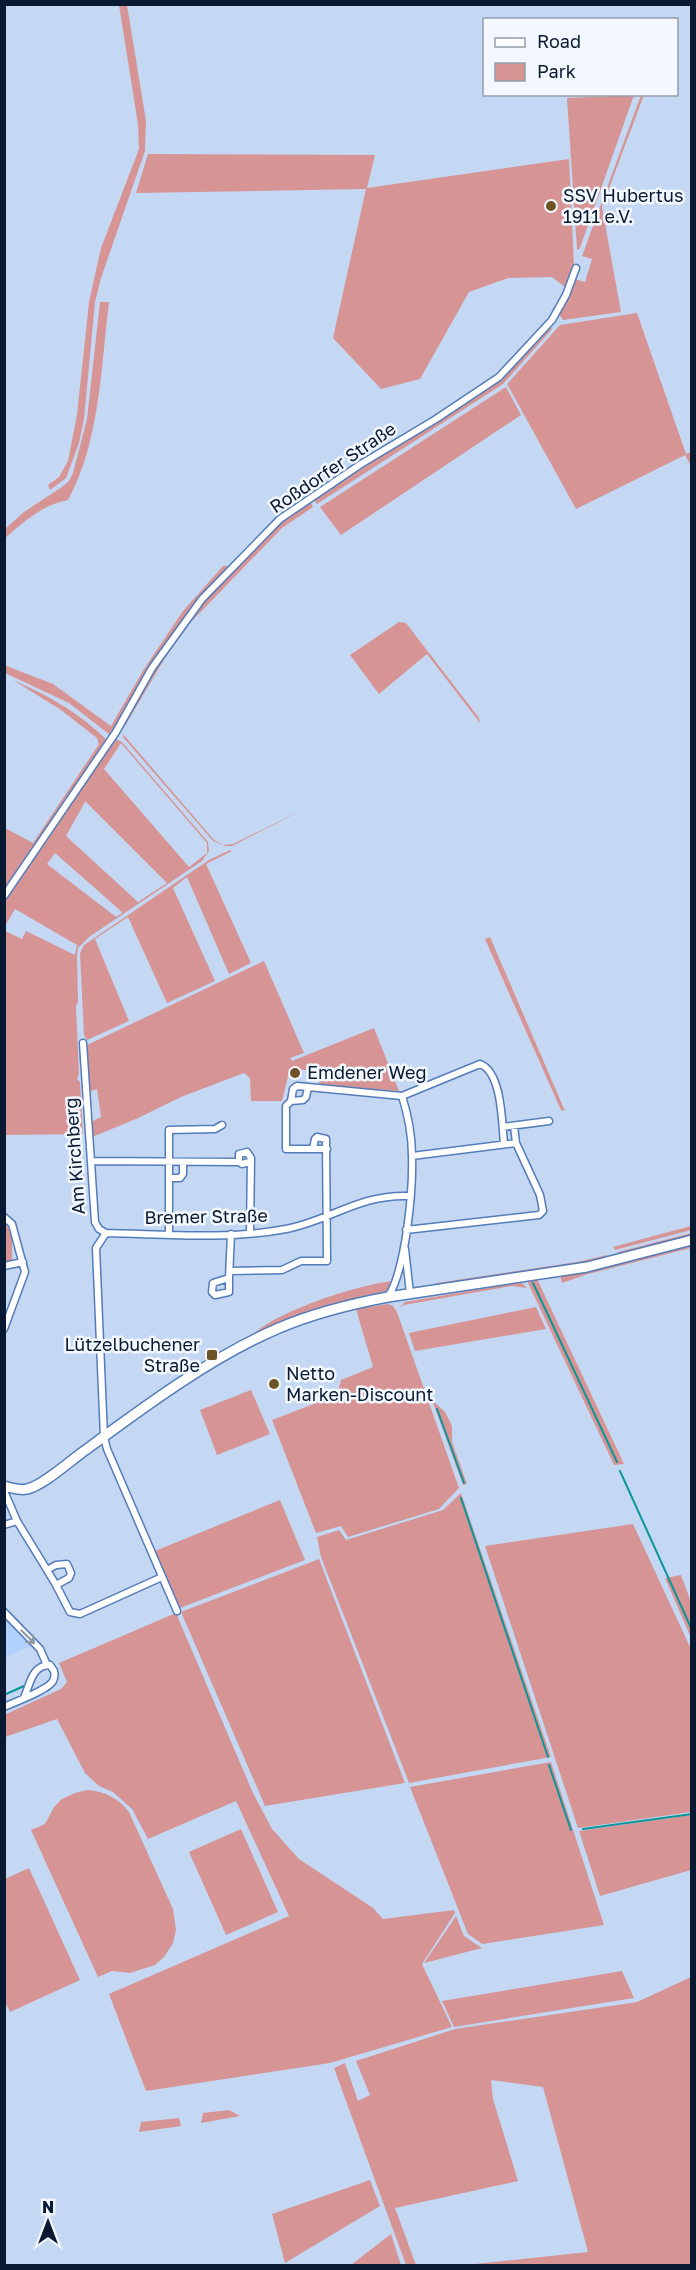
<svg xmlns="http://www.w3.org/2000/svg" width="696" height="2270" font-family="'Golos Text',sans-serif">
	<rect width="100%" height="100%" fill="#c5d8f3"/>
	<path fill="#b2d0fc" d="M 5,1618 L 32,1645 L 5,1658 Z"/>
	<path fill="#d69495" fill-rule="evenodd" d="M 119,5 L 127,5 L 146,121 L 145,151 L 101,278 L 95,302 L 84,419 L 79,443 L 66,478 L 50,490 L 48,485 L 59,477 L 68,461 L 77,415 L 89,302 L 101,248 L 139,149 L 138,124 Z
		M 634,95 L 580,248 L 578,250 L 577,249 L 567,98 Z
		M 641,95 L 644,95 L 602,207 L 621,312 L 563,320 L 559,314 L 570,295 L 574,279 L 585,282 L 592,259 L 582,256 Z
		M 148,154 L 375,155 L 367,188 L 569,159 L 574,266 L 566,288 L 552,277 L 508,278 L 469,292 L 420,379 L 381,389 L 333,338 L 366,189 L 136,193 Z
		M 100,302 L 109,302 C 101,366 100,442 68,500 C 42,505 25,521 5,538 L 5,529 L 24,512 L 62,487 L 69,481 L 73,473 L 87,419 Z
		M 637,313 L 686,454 L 691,452 L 691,466 L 685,455 L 576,509 L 507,384 L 560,325 Z
		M 550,326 L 552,329 L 503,384 L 317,504 L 314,500 L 500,378 Z
		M 506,387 L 521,415 L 341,535 L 320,507 Z
		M 311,503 L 313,507 L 282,528 L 190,623 L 165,658 L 125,726 L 120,730 L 155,668 L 204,600 L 281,521 Z
		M 223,566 L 231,566 C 200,597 173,630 150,667 C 137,689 127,716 110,735 L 69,703 L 5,673 L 4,665 L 53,684 L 111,726 L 144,669 L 183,611 Z
		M 399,622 L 406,623 L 479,718 L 480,723 L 427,654 L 379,694 L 350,655 Z
		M 13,680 C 49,696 76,711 105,738 L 106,742 L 5,892 L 5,828 L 33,843 L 99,744 L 97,738 L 61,710 Z
		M 123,734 L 214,840 L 223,845 L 233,844 L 306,808 L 232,846 L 225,846 L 213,841 L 123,737 Z
		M 116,739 L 122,742 L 208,842 L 209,851 L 202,861 L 89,937 L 78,948 L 77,955 L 78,1002 L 76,1006 L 79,1073 L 77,1079 L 80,1082 L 83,1134 L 5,1135 L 5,931 L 22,939 L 26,931 L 75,955 L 77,945 L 15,909 L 5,926 L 4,903 L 61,817 ZM 121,743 L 207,843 L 207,853 L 189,867 L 104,769 ZM 85,802 L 86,802 L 167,883 L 138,902 L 66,836 ZM 55,853 L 122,912 L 122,913 L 116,917 L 47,864 Z
		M 230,850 L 232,851 L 206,864 L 251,963 L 229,974 L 187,877 L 173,888 L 215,981 L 167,1003 L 128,917 L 95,939 L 129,1021 L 87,1040 L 84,1035 L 80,953 L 84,945 L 209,860 Z
		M 490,937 L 565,1111 L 561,1110 L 485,939 Z
		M 264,961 L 304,1053 L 290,1058 L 292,1061 L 374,1028 L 399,1091 L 319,1085 L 320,1071 L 290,1069 L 282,1101 L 251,1101 L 250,1078 L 244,1073 L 181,1097 L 136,1119 L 92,1137 L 91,1122 L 101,1117 L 97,1089 L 88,1092 L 87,1045 Z
		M 4,1222 C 14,1233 12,1246 12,1260 L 5,1262 Z
		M 691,1226 L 691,1230 L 615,1250 L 613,1247 Z
		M 691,1233 L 691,1236 L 619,1254 L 618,1252 Z
		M 691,1243 L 691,1248 L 588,1274 L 562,1283 L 560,1275 Z
		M 607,1255 L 607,1257 L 578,1264 L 436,1284 L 436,1283 L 577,1262 Z
		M 537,1279 L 624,1464 L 614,1465 L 527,1281 Z
		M 393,1281 L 387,1291 C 339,1301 295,1314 251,1336 C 277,1311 356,1285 393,1281 Z
		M 521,1282 L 527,1288 L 512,1286 L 500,1288 L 404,1305 L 399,1308 L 405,1302 Z
		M 388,1304 L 393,1306 L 397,1312 L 459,1488 L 439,1509 L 348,1537 L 341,1526 L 316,1533 L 272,1420 L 337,1395 L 341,1380 L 373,1367 L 356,1309 Z
		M 536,1307 L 546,1329 L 415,1351 L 409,1333 Z
		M 251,1390 L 270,1434 L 217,1455 L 200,1410 Z
		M 432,1400 L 445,1412 L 452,1426 L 452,1442 L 467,1484 L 463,1485 Z
		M 461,1493 L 551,1757 L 409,1783 L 321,1557 L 317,1537 L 339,1530 L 346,1540 L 443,1510 Z
		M 280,1500 L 305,1560 L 180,1608 L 155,1551 Z
		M 633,1524 L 691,1649 L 691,1812 L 578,1828 L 485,1546 Z
		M 319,1559 L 405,1783 L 265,1806 L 181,1612 Z
		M 681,1575 L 691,1602 L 691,1638 L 665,1578 Z
		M 176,1613 L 253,1793 L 272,1829 L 299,1859 L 373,1908 L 383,1919 L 454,1910 L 455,1913 L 422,1964 L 452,2027 L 330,2063 L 146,2091 L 109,1994 L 289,1916 L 236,1801 L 148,1839 L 132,1809 L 113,1792 L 99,1786 L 85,1773 L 57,1719 L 5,1737 L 4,1715 L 61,1689 L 67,1682 L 59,1663 Z
		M 551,1762 L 604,1925 L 482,1944 L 468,1934 L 410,1787 Z
		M 87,1790 C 105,1791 118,1798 129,1812 L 173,1909 L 176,1930 L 173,1943 L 164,1957 L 155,1965 L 130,1973 L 112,1971 L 98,1977 L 31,1830 L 45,1824 L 54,1807 L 62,1799 L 75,1793 Z
		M 691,1815 L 691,1870 L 600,1896 L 579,1831 Z
		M 241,1829 L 278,1912 L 226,1935 L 189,1852 Z
		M 29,1868 L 80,1980 L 10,2012 L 4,2000 L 5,1879 Z
		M 456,1916 L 464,1936 L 482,1948 L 424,1963 Z
		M 622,1971 L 634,1998 L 454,2027 L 442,2001 Z
		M 691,1977 L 691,2265 L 466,2265 L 588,2252 L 543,2087 L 491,2080 L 493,2099 L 518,2181 L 395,2208 L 416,2265 L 406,2265 L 334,2068 L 345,2063 L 358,2101 L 370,2095 L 356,2061 L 455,2029 L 637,2002 Z
		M 229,2110 L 240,2116 L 201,2123 L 203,2113 Z
		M 179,2118 L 181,2126 L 139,2132 L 141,2122 Z
		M 370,2180 L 380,2206 L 285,2263 L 272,2214 Z
		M 391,2234 L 401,2265 L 351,2265 Z"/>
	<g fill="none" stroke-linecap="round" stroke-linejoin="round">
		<path stroke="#0a9599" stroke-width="2" d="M 533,1283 L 617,1462
			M 437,1409 L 464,1483
			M 620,1471 L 692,1630
			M 461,1498 L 548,1757
			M 4,1695 L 24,1686
			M 549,1765 L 571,1830
			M 583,1829 L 692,1814"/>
		<defs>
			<path id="street" d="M 4,896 L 116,732 L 152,668 L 202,599 L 280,519 L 361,464 L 436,419 L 499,377 L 552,320 L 566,295 L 576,268
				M 83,1043 L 95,1222 L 99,1229 L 106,1233 C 164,1234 229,1240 286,1229 C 332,1220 359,1194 409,1196
				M 297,1086 L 308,1087 L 306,1097 L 303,1100 L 291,1101 L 293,1089 Z
				M 308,1087 L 402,1096
				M 402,1096 L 480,1064 C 502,1072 502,1123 504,1144
				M 291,1101 L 286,1106 L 286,1149 L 327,1149
				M 503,1127 L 549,1121
				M 412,1156 L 516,1143
				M 91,1161 L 239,1162
				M 249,1162 L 242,1164 L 239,1162 L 239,1154 L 247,1152 L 251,1158 L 250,1233
				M 169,1178 L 180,1178 L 183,1174 L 183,1162
				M 4,1217 L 12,1224 L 25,1272 L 4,1329
				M 406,1230 L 539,1215 L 543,1211 L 540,1195 L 516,1143 L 514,1126
				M 106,1233 L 96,1248 L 104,1437 L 107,1449 L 177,1611
				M 169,1234 L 169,1130 L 215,1129 L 222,1125
				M 405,1249 L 410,1293
				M 4,1266 L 23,1262
				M 231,1271 L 282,1270 L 301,1261 L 327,1261 L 326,1139 L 317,1137 L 315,1139 L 313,1149
				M 229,1278 L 229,1292 L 215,1295 L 212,1292 L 213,1283 L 229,1278 L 231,1234
				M 388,1297 C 406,1269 413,1190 412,1156 C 412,1136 408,1115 402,1096
				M 4,1491 L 17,1521 L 47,1570
				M 4,1525 L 17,1521
				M 56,1585 L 47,1570 L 56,1565 L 67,1564 L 71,1573 L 69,1578 L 56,1585 L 70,1612 L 80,1614 L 162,1577
				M 4,1612 L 40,1649 L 47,1665
				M 4,1707 C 15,1702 48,1690 53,1681 C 55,1677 55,1675 54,1671 L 50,1665 C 32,1665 30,1684 24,1698"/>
			<path id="secondary" d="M 4,1486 C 12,1488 19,1491 27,1489 C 43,1486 72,1459 87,1449 C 145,1406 213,1356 279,1328 C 314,1313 351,1304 388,1297 L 587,1267 L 692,1240"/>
		</defs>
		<use href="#street" stroke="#537cb9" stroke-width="9"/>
		<use href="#secondary" stroke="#537cb9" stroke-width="12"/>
		<use href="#street" stroke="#fff" stroke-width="6"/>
		<use href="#secondary" stroke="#fff" stroke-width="9"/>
	</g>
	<defs><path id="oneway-shaft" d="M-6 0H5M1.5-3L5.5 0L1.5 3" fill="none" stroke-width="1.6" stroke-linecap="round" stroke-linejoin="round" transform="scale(1.5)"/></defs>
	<use stroke="#9098a2" href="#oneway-shaft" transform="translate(28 1637) rotate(44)"/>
	<g fill="#6e5326" stroke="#f3f7fe" stroke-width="2">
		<circle cx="551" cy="206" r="6"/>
		<circle cx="295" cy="1073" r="6"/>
		<rect x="206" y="1349" width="12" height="12" rx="3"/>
		<circle cx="274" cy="1384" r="6"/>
	</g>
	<g text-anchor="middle" stroke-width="5" stroke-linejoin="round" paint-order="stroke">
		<g font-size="18" fill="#081931" stroke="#f3f7fe" text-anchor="start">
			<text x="563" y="202">SSV Hubertus<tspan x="563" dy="21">1911 e.V.</tspan></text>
			<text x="307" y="1079">Emdener Weg</text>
			<text x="200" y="1351" text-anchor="end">Lützelbuchener<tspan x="200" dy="21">Straße</tspan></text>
			<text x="286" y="1380">Netto<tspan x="286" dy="21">Marken-Discount</tspan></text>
		</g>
		<g font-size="18" fill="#081931" stroke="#f3f7fe">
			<text transform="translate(333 468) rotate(-34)" y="6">Roßdorfer Straße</text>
			<text transform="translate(75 1156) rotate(-94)" y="6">Am Kirchberg</text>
			<text transform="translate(206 1217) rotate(-1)" y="6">Bremer Straße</text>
		</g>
	</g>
	<rect width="696" height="2270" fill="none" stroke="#081931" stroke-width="12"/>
	<rect x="483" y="18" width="195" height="78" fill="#f3f7fe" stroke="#959eac" stroke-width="1.5"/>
	<rect x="495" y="38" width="30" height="9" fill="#ffffff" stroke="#959eac" stroke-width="1.5"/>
	<text x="537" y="48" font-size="18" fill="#081931">Road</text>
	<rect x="495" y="63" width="30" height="18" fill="#d69495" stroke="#959eac" stroke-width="1.5"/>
	<text x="537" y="78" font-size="18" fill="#081931">Park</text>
	<g transform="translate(48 2222)" stroke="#f3f7fe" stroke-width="4.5" paint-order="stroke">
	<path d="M0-4.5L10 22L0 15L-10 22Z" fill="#081931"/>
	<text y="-9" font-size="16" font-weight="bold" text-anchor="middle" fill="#081931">N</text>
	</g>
</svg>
